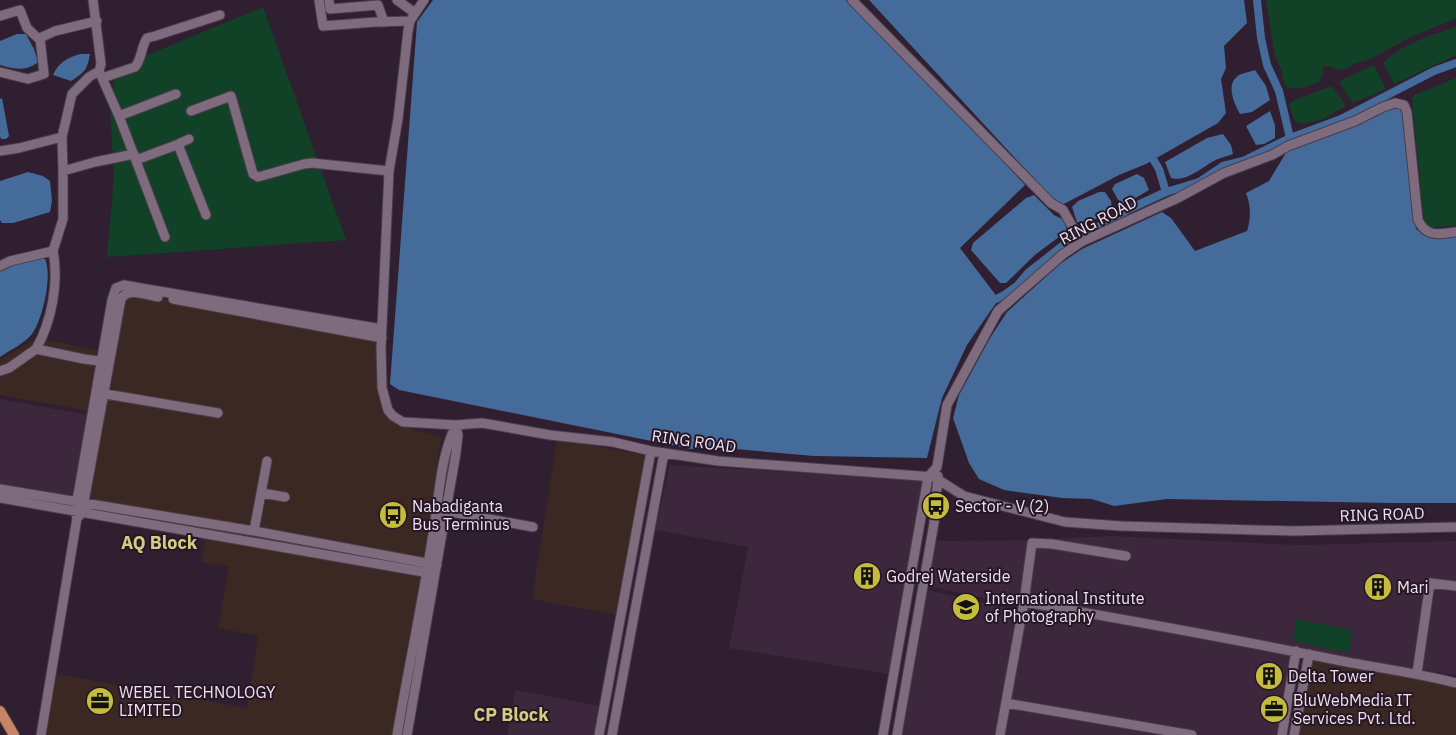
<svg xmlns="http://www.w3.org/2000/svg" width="1456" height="735" font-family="'IBM Plex Sans',sans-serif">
	<rect width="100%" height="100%" fill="#301f30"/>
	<path fill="#3c273c" d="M 0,399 L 94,416 L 78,503 L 0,486 Z
		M 670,465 L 924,480 L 889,674 L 729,648 L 748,547 L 655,530 Z
		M 1110,536 L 1298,545 L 1456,541 L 1456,675 L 1300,650 L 1288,735 L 1194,735 L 1011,701 L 1027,607 L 928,586 L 935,541 L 1033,540 Z
		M 923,589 L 1020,611 L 998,735 L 897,735 Z
		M 515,690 L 601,706 L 596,735 L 507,735 Z
		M 1008,709 L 1161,735 L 1004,735 Z"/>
	<path fill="#3b2823" d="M 124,293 L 378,336 L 376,388 L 380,403 L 388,416 L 395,423 L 414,430 L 441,437 L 424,566 L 83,505 Z
		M 36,338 L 103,351 L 94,412 L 0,395 L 0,360 Z
		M 557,439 L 645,455 L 616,615 L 532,599 Z
		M 207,531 L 422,570 L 395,735 L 45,735 L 57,674 L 247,708 L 258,636 L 218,628 L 229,566 L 201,562 Z
		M 1310,659 L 1456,684 L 1456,735 L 1298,735 Z"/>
	<path fill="#114227" d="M 1266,0 L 1456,0 L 1456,18 L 1411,37 L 1368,60 L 1355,63 L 1346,69 L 1338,70 L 1332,67 L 1324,66 L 1322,75 L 1319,82 C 1307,86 1297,92 1285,86 L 1281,69 L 1275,57 Z
		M 263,7 L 346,240 L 107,257 L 114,177 L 110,108 L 116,68 Z
		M 1456,27 L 1456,55 L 1394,84 L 1383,63 C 1403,43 1430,36 1456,27 Z
		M 1374,65 L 1386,89 L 1353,103 L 1339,83 L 1341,80 Z
		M 1456,78 L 1456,225 L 1427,228 L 1424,223 L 1412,98 L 1414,95 Z
		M 1332,86 L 1346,106 L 1321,120 L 1300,124 L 1295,121 L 1289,104 L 1294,100 Z
		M 1296,619 L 1352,630 L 1349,653 L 1293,641 Z"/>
	<path fill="#446b9a" d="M 433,0 L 846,0 L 970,125 L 1025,185 L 960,248 L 995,294 L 996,303 L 967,345 L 942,398 L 927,458 L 814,456 L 712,447 L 691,449 L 399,390 L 390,384 L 417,22 Z
		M 869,0 L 1244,0 L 1247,23 L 1224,46 L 1226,68 L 1221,79 L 1226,113 L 1218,123 L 1146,164 L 1119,175 L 1062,205 L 1052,198 Z
		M 17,34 L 26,34 L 34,49 L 38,62 C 26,72 14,69 0,65 L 0,41 Z
		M 80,54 L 90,54 C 87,70 85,72 71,81 L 53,75 C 59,62 67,58 80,54 Z
		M 1255,70 L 1266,86 L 1270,100 L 1252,112 L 1240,114 C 1234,103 1225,84 1239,75 C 1243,73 1250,72 1255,70 Z
		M 2,98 L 9,136 L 6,139 L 1,139 L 0,136 L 0,99 Z
		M 1398,104 L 1403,108 L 1409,147 L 1416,229 L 1429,238 L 1456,235 L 1456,503 L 1391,503 L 1167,499 L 1114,506 L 1092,499 L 1062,498 L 1004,490 L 979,479 L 969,463 L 953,418 L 959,395 L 990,338 L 1007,312 L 1060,264 L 1082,249 L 1162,212 L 1171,218 L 1195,251 L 1247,231 C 1251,218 1251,206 1246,193 L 1269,181 L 1287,151 Z
		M 1270,111 L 1275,125 L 1275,138 L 1264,144 L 1256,145 L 1246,126 Z
		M 1223,134 L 1231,145 L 1233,154 C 1228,156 1223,157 1218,159 C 1204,165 1187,183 1171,178 L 1165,162 L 1207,138 Z
		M 28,172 L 43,176 L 50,181 L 52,201 L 50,212 L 13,223 L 2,223 L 0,220 L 0,181 Z
		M 1137,174 L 1144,178 L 1149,190 L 1127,203 L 1120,203 L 1112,189 L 1115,184 Z
		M 1099,192 L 1105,192 L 1111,201 L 1112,210 C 1102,216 1090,224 1077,222 L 1072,207 L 1078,201 Z
		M 1034,195 L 1054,215 L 1064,220 L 1067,231 L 1036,254 L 1006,283 L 1000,283 L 971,250 L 973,243 L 1026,198 Z
		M 40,259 L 45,259 C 53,275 42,321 32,334 C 24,344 10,350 0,357 L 0,270 L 14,264 Z"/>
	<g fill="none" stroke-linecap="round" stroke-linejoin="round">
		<path stroke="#446b9a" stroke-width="8" d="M 1257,0 L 1261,38 L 1267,65 L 1279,91 L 1290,138
			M 1153,159 L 1159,169 L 1166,192 L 1199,182 L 1223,166 L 1243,161 L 1290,138 L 1341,119 L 1434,71 L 1456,63
			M 996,299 L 1004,295 L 1017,286 L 1028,273 L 1075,236 L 1110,222 L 1129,209 L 1166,192"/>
		<defs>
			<path id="minor" d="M 319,0 L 323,26 L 376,22 L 410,21
				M 329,0 L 330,9 L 378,5 L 384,22
				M 397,0 L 415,13
				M 424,0 L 410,21 L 408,31 L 398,119 L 389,171 L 381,348 L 382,388 L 388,410 L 393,416 L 403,422 L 456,425 L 482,423 L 550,435 L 613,442 L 651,451 L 718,461 L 934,477 L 964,496 L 1065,522 L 1121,526 L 1293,531 L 1456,527
				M 852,0 L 1051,203 L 1063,210 L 1081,242
				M 0,16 L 20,10 L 27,28 L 40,40
				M 99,71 L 119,116 L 165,237
				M 0,72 L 28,79 L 44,74 L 40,38 L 55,31 L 97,21
				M 102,78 L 135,67 C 142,59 141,47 147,38 L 155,36 L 220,15
				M 191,111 L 231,96 L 253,174 L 258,177 L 304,164 L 312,163 L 389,171
				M 119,116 L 176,94
				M 189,139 L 180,143 L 179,147 L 206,215
				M 0,151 L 19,148 L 62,137 L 72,94 L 89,77 L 99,71 L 101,64 L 93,0
				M 136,160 L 179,144
				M 63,171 L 95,162 L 134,154
				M 53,251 C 59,282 52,321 36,349 L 84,359 L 106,362
				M 0,266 L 10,261 L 53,251 L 63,219 L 63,171 L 62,137
				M 173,299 L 382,338
				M 0,371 L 9,368 L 36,349
				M 100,393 L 218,413
				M 0,489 L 254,531 L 437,565
				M 262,493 L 285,497
				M 0,498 L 435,574
				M 446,511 L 533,527
				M 77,518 L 82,513 L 84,502 L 121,299 C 128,287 146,295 158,297
				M 254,531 L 267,461
				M 1024,602 C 1134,621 1243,641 1352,663 C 1387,669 1421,674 1456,683
				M 1417,673 L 1430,583 L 1456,586
				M 1006,703 L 1192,735
				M 41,735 L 77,518 L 75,512 L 112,300 L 116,288 L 124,285 L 135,287 L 382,329
				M 397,735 C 408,670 422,605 432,540 C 439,502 439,459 456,425
				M 407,735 L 456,453 L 458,435 L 456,425
				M 599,735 L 651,451
				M 612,735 L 664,453
				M 883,735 L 928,477 L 937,467 L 947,405 L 998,311 L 1062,255 L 1081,242 L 1178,198 L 1224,173 L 1272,155 L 1288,146 L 1355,121 L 1383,107 L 1395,103 L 1404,105 L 1407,112 L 1418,220 C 1427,238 1438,234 1456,232
				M 897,735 L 934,523 L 938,476
				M 1000,735 L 1024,602 L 1032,543 L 1052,544 L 1126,556
				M 1282,735 L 1296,651
				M 1294,735 L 1309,654"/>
			<path id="major" d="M 0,711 L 14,735"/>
		</defs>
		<use href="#minor" stroke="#4a3d4b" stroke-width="11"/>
		<use href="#major" stroke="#4a3d4b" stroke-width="12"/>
		<use href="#minor" stroke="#7f6b7e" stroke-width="9"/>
		<use href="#major" stroke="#c78566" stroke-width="10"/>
	</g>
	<defs>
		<symbol id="bus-disc" viewBox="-11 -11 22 22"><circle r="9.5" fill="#c5bc3d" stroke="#261626"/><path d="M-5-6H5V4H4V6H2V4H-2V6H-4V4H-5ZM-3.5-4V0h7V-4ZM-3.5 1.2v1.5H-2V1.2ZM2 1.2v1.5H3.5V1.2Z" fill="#111"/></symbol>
		<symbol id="building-disc" viewBox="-11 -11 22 22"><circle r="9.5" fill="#c5bc3d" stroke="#261626"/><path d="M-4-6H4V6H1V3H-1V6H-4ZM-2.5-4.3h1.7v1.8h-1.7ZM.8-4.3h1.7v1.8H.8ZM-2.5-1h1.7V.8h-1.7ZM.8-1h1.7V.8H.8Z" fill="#111"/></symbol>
		<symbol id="university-disc" viewBox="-11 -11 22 22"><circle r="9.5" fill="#c5bc3d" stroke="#261626"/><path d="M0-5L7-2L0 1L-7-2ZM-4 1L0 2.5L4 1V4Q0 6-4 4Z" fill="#111"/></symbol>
		<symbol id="office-disc" viewBox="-11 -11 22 22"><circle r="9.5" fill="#c5bc3d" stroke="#261626"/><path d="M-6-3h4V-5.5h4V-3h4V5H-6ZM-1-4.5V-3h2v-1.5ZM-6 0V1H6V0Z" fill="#111"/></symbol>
	</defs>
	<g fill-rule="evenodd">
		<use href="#bus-disc" x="920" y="490" width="32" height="32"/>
		<use href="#bus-disc" x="377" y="499" width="32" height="32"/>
		<use href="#building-disc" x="851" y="560" width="32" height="32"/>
		<use href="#building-disc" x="1362" y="571" width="32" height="32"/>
		<use href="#university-disc" x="950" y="591" width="32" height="32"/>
		<use href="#building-disc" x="1253" y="660" width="32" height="32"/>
		<use href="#office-disc" x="84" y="685" width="32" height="32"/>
		<use href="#office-disc" x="1258" y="693" width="32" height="32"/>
	</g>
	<g text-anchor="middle" stroke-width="4" stroke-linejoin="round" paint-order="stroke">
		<g font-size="16" fill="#ece1ec" stroke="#261626">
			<text transform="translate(1098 220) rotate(-28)" y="6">RING ROAD</text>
			<text transform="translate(694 441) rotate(8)" y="6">RING ROAD</text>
			<text transform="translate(1382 514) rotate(-2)" y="6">RING ROAD</text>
		</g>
		<g font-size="16" fill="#ece1ec" stroke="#261626" text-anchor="start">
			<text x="412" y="512">Nabadiganta<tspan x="412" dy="18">Bus Terminus</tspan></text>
			<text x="955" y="512">Sector - V (2)</text>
			<text x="886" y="582">Godrej Waterside</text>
			<text x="1397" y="593">Mari</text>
			<text x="985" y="604">International Institute<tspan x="985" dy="18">of Photography</tspan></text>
			<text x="1288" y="682">Delta Tower</text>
			<text x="119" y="698">WEBEL TECHNOLOGY<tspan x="119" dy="18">LIMITED</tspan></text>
			<text x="1293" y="706">BluWebMedia IT<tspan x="1293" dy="18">Services Pvt. Ltd.</tspan></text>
		</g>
		<g font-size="18" font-weight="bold" fill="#d3ce7f" stroke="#261626">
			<text x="159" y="549">AQ Block</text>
			<text x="511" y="721">CP Block</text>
		</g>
	</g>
</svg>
